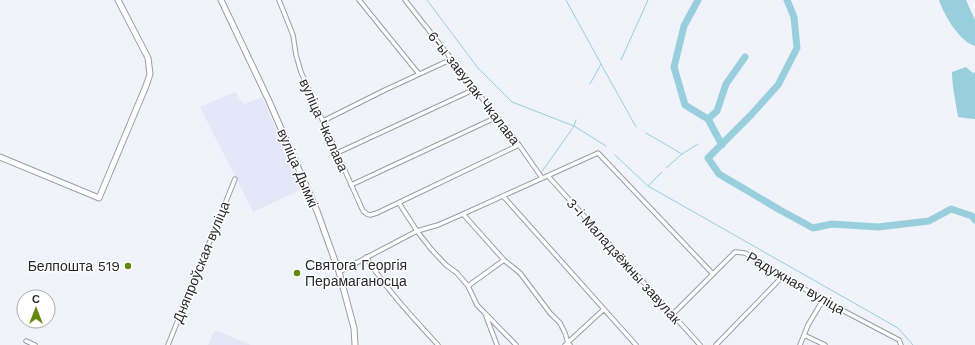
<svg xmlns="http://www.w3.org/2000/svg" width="975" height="345" font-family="'Work Sans',sans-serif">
	<rect width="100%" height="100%" fill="#f1f3fb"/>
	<path fill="#e3e7f7" d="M 235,92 L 244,104 L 262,97 L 302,189 L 253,212 L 200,107 Z
		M 215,330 L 251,345 L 208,345 Z"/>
	<path fill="#99cfdd" d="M 939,0 L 966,0 L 975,20 L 975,46 C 959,41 944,15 939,0 Z
		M 966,67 L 973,73 L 975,72 L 975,119 L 973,119 L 958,117 C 956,102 952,87 952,72 Z"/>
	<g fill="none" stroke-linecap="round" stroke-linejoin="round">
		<path stroke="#99cfdd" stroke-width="1" d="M 427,0 L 478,68 L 512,102 L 574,126 L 541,173
			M 566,0 L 601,64
			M 621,60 L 648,0
			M 590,84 L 601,64 L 636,127
			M 576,120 L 574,126 L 606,146
			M 646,133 L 682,154 L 698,144
			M 615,155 L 648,186 L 662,172
			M 666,168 L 682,154
			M 648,186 L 898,328 L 913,345"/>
		<path stroke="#99cfdd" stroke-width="7" d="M 698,0 L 684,26 L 674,67 L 685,105 L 708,119 L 722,145
			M 787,0 L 794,17 L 797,48 L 778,85 L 750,116 L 708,158 L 719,174 L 780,210 L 813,228 L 832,224 L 878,227 L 929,221 L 951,209 L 972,216 L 975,220
			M 708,119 L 717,111 L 726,84 L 745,57"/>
		<defs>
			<path id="street" d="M 279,0 L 293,35 L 296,55 L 301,72 L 363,211 L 367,214 L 370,215 L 377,213 L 519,145
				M 359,0 L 419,74
				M 405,0 L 519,145 L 542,178
				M 323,121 L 385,90 L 452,59
				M 337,153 L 475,89
				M 548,176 L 700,345
				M 351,185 L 497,117
				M 503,196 L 636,345
				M 399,203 L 417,231 L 431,249 L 446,265 L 457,273 L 468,286 L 477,305 L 516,345
				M 463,214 L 504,260 L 520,273 L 550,313 L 560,323 L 565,333 L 568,343 L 570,345
				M 366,257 C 386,289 413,318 438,345
				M 339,272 L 417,231 L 438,225 L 463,214 L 598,153 L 713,274 L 735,252 L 745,253 L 823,300 L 899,340 L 901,345
				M 468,286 L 504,260
				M 672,315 L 713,274
				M 486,316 L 497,345
				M 804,335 L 825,345
				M 26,341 L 35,345
				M 168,345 L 235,179
				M 565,345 L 603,310
				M 716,345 L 784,275
				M 800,345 L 808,325 L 823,300"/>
			<path id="secondary" d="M 221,0 L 269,101 L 317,211 L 339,272 L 354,328 L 355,345
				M 0,157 L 99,198 L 146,86 L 150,74 L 148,58 L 118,0"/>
		</defs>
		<use href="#street" stroke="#999ca3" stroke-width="5.5"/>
		<use href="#secondary" stroke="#999ca3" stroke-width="7"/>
		<use href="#street" stroke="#fff" stroke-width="3.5"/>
		<use href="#secondary" stroke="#fff" stroke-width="5"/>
	</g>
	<g fill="#62880e" stroke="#fff" stroke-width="1.5">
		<circle cx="128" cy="266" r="4"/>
		<circle cx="297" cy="273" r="4"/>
	</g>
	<g text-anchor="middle" stroke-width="3" stroke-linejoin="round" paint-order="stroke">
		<g font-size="14" fill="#27282b" stroke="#fff">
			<text transform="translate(474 88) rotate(52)" y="5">6-ы завулак Чкалава</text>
			<text transform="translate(324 125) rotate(66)" y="5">вуліца Чкалава</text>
			<text transform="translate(298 168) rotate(67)" y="5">вуліца Дымкі</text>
			<text transform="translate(624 261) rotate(48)" y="5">3-і Маладзёжны завулак</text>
			<text transform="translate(201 262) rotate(-68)" y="5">Дняпроўская вуліца</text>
			<text transform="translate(796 283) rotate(30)" y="5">Радужная вуліца</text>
		</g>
		<g font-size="14" fill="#27282b" stroke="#fff" text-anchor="start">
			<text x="305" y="270">Святога Георгія<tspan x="305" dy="16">Перамаганосца</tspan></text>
			<text x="120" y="271" text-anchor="end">Белпошта 519</text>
		</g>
	</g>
	<g transform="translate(36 309)"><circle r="19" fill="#ffffff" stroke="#a9a9aa"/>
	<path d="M0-3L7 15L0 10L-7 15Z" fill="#62880e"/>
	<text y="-6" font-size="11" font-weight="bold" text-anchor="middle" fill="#27282b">С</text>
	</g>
</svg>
